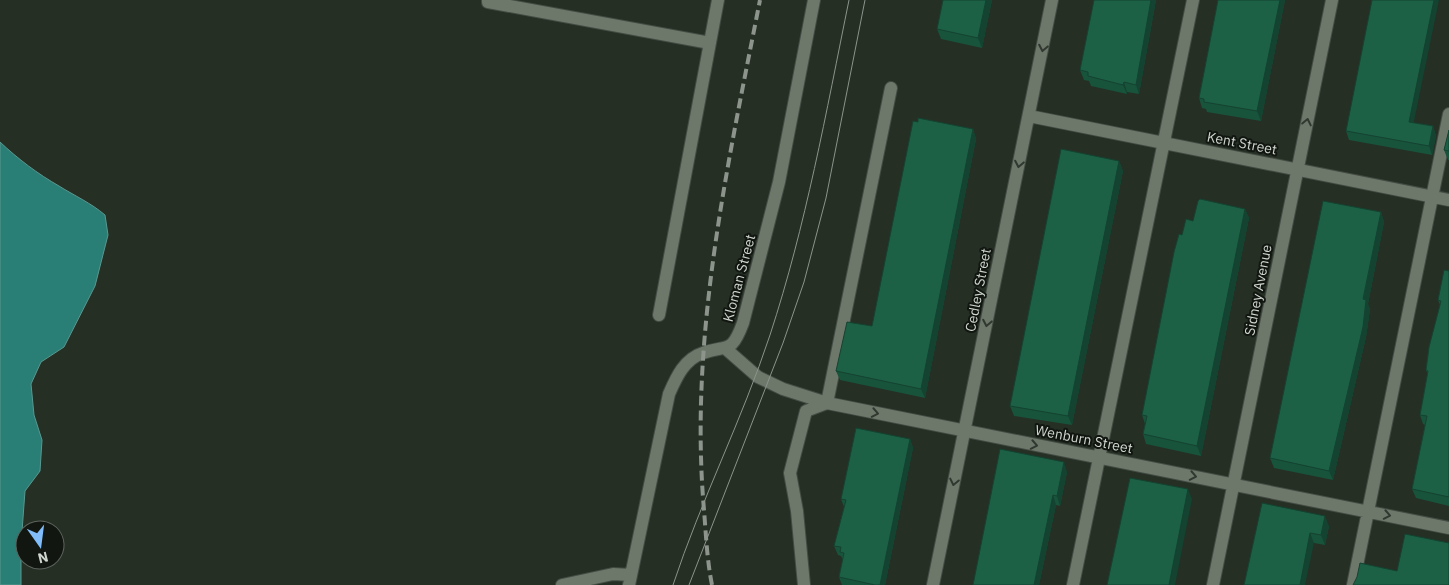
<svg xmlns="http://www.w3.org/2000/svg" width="1449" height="585" font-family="'IBM Plex Sans',sans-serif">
	<rect width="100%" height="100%" fill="#252f24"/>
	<path fill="#297e75" stroke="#5b9890" d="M 0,142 C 18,159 38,174 59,186 C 75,196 91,203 105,215 L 108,235 L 95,286 L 64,347 L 41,362 L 31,384 L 34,415 L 42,440 L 40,471 L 25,491 L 21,545 L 21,585 L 0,585 Z"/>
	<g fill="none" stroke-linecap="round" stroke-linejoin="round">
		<defs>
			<path id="minor" d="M 488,0 L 488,2 L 710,43
				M 1029,116 L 1449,200
				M 659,315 L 718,0
				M 726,349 L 758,377 L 783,389 L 827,403 L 1449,528
				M 827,403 L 891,88
				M 562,585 L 613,574 L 631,575
				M 629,585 L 669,394 C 676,378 684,359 703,353 C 728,344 731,355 743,323 L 779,182 L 814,0
				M 804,585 L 797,511 L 790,473 L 806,411 L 827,403
				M 933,585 L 1052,0
				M 1073,585 L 1193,0
				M 1213,585 L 1332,0
				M 1353,585 L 1449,114"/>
		</defs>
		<use href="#minor" stroke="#444c43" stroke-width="14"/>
		<use href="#minor" stroke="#6d786b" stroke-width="12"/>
		<path stroke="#8c948b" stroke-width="1" d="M 673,585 C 701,500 742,420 770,335 C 806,225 826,113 849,0
			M 689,585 L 783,343 L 804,282 L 826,198 L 865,0"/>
		<path stroke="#8c948b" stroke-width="4" stroke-dasharray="10 5" stroke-linecap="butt" d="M 712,585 C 707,560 706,535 704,510 C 689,338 727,168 760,0"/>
	</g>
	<path fill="#18533c" d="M 992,0 L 982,48 L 941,39 L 937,29 Z
		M 1156,0 L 1139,94 L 1127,92 L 1127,94 L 1091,86 L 1089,81 L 1084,80 L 1080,70 Z
		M 1218,0 L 1285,0 L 1261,121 L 1207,112 L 1206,109 L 1202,108 L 1199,98 Z
		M 1414,123 L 1433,126 L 1436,136 L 1432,155 L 1349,140 L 1346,131 Z
		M 973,129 L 976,139 L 925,398 L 840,380 L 836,371 L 872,326 Z
		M 1449,130 L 1449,160 L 1448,160 L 1444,150 Z
		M 1119,161 L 1123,171 L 1072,425 L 1014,416 L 1010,406 Z
		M 1245,209 L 1249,218 L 1201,456 L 1146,444 L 1143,434 L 1145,424 L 1142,415 L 1182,235 L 1193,221 Z
		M 1381,212 L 1384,222 L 1368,304 L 1370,309 L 1366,337 L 1333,480 L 1274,468 L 1270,458 Z
		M 1449,271 L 1449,506 L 1416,498 L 1412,489 L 1425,425 L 1423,424 L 1420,415 L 1428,375 L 1426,370 L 1440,305 L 1438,300 Z
		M 910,439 L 913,448 L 885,585 L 842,585 L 839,577 L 843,560 L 841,556 L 838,555 L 834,546 L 844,507 L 841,499 Z
		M 1067,472 L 1060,506 L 1056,505 L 1039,585 L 973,585 Z
		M 1262,503 L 1329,526 L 1325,545 L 1314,543 Z"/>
	<path fill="#144331" d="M 986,0 L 992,0 L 982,48 L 978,38 Z
		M 1151,0 L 1156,0 L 1139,94 L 1136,85 Z
		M 1280,0 L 1285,0 L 1261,121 L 1257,111 Z
		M 1434,0 L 1439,0 L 1412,131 L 1409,122 Z
		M 1124,82 L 1127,92 L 1127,94 L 1123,85 Z
		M 1433,126 L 1436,136 L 1432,155 L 1429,146 Z
		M 973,129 L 976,139 L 925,398 L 921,389 Z
		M 1119,161 L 1123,171 L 1072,425 L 1068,416 Z
		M 1245,209 L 1249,218 L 1201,456 L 1197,446 Z
		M 1381,212 L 1384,222 L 1368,304 L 1370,309 L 1366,337 L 1333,480 L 1329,471 Z
		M 910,439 L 913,448 L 885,585 L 880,585 Z
		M 1064,462 L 1067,472 L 1060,506 L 1057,496 Z
		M 1188,489 L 1192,499 L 1175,585 L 1169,585 Z
		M 1053,495 L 1056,505 L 1039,585 L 1034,585 Z
		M 1325,516 L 1329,526 L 1325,545 L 1321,535 Z
		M 1310,533 L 1314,543 L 1305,585 L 1300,585 Z"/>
	<path fill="#1c6046" stroke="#144331" d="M 943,0 L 986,0 L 978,38 L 937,29 Z
		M 1094,0 L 1151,0 L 1136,85 L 1124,82 L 1123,85 L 1088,76 L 1088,72 L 1080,70 Z
		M 1218,0 L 1280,0 L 1257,111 L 1204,102 L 1204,99 L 1199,98 Z
		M 1372,0 L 1434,0 L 1409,122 L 1433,126 L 1429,146 L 1346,131 Z
		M 918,118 L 973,129 L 921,389 L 836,371 L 847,322 L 872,326 L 913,121 L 918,122 Z
		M 1449,130 L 1449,151 L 1444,150 Z
		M 1061,149 L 1119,161 L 1068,416 L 1010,406 Z
		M 1200,199 L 1245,209 L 1197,446 L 1143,434 L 1147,416 L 1142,415 L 1174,252 L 1179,234 L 1182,235 L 1186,219 L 1193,221 L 1198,201 Z
		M 1323,201 L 1381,212 L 1363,299 L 1366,300 L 1363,327 L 1329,471 L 1270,458 Z
		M 1444,270 L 1449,271 L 1449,497 L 1412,489 L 1427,416 L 1420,415 L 1428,371 L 1426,370 L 1429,347 L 1441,301 L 1438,300 Z
		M 856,428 L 910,439 L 880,585 L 875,585 L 839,577 L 844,553 L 840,552 L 841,547 L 834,546 L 846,500 L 841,499 Z
		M 1000,449 L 1064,462 L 1057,496 L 1053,495 L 1034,585 L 973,585 Z
		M 1130,478 L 1188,489 L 1169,585 L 1107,585 Z
		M 1262,503 L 1325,516 L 1321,535 L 1310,533 L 1300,585 L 1244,585 Z
		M 1405,534 L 1449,543 L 1449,585 L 1353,585 L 1357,577 L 1360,563 L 1397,571 Z"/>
	<defs><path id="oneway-chevron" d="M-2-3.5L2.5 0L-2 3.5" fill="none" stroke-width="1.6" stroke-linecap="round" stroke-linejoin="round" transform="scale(1.25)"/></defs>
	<g stroke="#313830">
		<use href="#oneway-chevron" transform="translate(1043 48) rotate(101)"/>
		<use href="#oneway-chevron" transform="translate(1307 122) rotate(-78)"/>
		<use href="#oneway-chevron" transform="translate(1019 164) rotate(101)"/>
		<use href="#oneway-chevron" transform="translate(987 323) rotate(101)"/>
		<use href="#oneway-chevron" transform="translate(875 413) rotate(11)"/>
		<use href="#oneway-chevron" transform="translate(1034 445) rotate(11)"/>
		<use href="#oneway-chevron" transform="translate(1193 476) rotate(11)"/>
		<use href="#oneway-chevron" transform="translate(954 482) rotate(102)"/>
		<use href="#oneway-chevron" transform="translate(1387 515) rotate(11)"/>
	</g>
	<g text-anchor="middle" stroke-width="4" stroke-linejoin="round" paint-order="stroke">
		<g font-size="14" fill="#cfd6ce" stroke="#111611">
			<text transform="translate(1242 143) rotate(11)" y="5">Kent Street</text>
			<text transform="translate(739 278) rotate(-75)" y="5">Kloman Street</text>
			<text transform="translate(978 290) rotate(-79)" y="5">Cedley Street</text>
			<text transform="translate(1258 290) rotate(-79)" y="5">Sidney Avenue</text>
			<text transform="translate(1084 439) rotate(11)" y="5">Wenburn Street</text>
		</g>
	</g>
	<g transform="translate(40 545) rotate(166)"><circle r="24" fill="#111611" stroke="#5d635d"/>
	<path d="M0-4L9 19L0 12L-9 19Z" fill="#81bdfa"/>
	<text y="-8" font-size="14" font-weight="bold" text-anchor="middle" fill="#cfd6ce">N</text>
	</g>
</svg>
